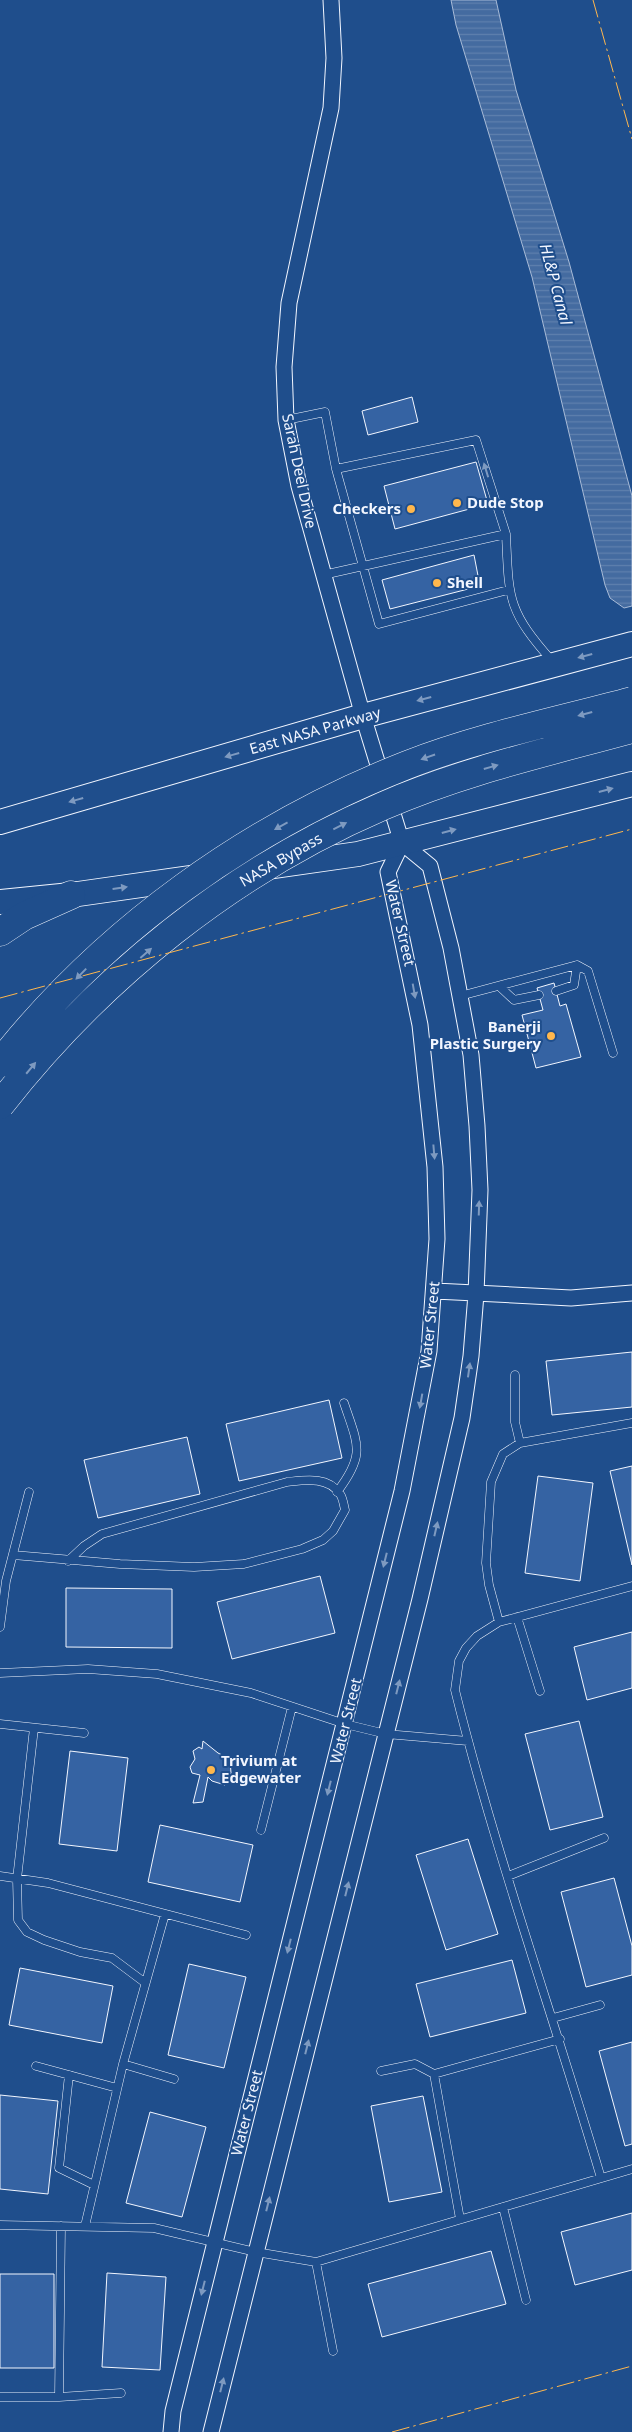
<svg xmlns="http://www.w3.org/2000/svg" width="632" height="2432" font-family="'Noto Sans',sans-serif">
	<defs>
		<pattern id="water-rules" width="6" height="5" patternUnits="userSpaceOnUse" patternTransform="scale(1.25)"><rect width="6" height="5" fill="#446ba0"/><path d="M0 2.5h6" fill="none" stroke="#5f81ae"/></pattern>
	</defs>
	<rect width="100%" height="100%" fill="#1f4e8c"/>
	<path fill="url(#water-rules)" stroke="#a8bbd7" d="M 451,0 L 496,0 L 516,90 L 569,262 L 632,496 L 632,606 L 624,608 L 610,598 L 605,585 L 532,277 L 456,25 Z"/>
	<path fill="#3563a3" stroke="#f2f6ff" d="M 412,397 L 418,422 L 368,435 L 362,411 Z
		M 476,462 L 488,504 L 395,529 L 384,486 Z
		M 474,555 L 480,586 L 390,609 L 382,580 Z
		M 554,983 L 560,1006 L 566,1004 L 581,1057 L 536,1068 L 522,1015 L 543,1010 L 537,988 Z
		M 632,1352 L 632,1407 L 552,1415 L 546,1361 Z
		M 329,1400 L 342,1458 L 239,1481 L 226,1424 Z
		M 187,1437 L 200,1494 L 98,1518 L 84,1460 Z
		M 632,1466 L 632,1565 L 610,1471 Z
		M 538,1476 L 593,1483 L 580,1581 L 525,1573 Z
		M 320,1576 L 335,1633 L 232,1659 L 217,1602 Z
		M 66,1588 L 172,1589 L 172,1648 L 66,1647 Z
		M 632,1632 L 632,1688 L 587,1700 L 574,1647 Z
		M 579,1721 L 603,1817 L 550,1830 L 525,1734 Z
		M 203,1741 L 218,1753 L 230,1759 L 231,1773 L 225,1785 L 212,1781 L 208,1777 L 203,1802 L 193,1803 L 200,1775 L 192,1773 L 190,1767 L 195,1759 L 193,1751 L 199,1747 L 202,1749 Z
		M 70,1751 L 128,1758 L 117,1851 L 59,1844 Z
		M 160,1825 L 253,1845 L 240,1902 L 148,1882 Z
		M 468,1839 L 498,1934 L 446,1950 L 416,1855 Z
		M 614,1878 L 632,1946 L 632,1975 L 586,1987 L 561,1892 Z
		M 512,1960 L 526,2013 L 430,2037 L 416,1984 Z
		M 189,1964 L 246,1977 L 224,2068 L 168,2055 Z
		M 20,1968 L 113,1986 L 102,2043 L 9,2025 Z
		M 632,2042 L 632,2144 L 625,2146 L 599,2051 Z
		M 0,2095 L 58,2101 L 48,2194 L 0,2189 Z
		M 423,2096 L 442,2192 L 389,2202 L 371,2106 Z
		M 150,2112 L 206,2127 L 182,2217 L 126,2203 Z
		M 632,2213 L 632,2270 L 575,2285 L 561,2232 Z
		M 491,2251 L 506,2304 L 382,2337 L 368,2284 Z
		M 107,2273 L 166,2277 L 160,2370 L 102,2367 Z
		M 0,2274 L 54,2274 L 54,2368 L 0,2368 Z"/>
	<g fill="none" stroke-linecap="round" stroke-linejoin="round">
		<defs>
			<path id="lane" d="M 286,420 L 325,412 L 336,469 L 379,624 L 508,590
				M 336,469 L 476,440 L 506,534
				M 323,575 L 506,534 C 509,599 507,610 552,661
				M 499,986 L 514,1000 L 539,995
				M 556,991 L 574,985 L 577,965
				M 460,996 L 577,965 L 588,971 L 613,1053
				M 515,1375 L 515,1422 L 520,1443
				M 337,1492 C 366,1454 358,1445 344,1403
				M 13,1555 L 120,1564 L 194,1567 L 244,1564 L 302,1549 L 323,1540 L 333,1531 L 345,1510 C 344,1506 343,1498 340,1494 C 328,1476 305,1480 287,1482 L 102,1534 L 84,1546 L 68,1561
				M 517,1617 L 540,1691
				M 499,1622 L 489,1585 L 486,1563 L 491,1482 L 503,1454 L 520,1443 L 632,1423
				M 0,1627 L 6,1581 L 29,1492
				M 0,1673 L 88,1669 L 157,1674 L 251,1693 L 345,1724 L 386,1734 L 468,1741
				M 0,1724 L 84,1733
				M 34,1728 L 17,1879 L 18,1920 L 27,1932 L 44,1940 L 80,1952 L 112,1958 L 144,1982
				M 261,1830 L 292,1707
				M 0,1876 L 48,1883 L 246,1935
				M 508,1876 L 604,1838
				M 553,2018 L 600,2005
				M 123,2064 L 174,2079
				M 36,2066 L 117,2088
				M 381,2071 L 415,2064 L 434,2074 L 560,2039
				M 434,2074 L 460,2219
				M 69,2075 L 59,2168 L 94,2185
				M 601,2178 C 553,2015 496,1855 455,1690 L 459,1661 L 466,1648 L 477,1636 L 499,1622 L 632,1586
				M 503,2207 L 526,2300
				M 0,2225 L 154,2228 L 256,2252 L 316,2262 L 632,2169
				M 85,2226 L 123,2064 L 165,1914
				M 316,2262 L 333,2351
				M 0,2397 L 59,2397 L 121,2393
				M 59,2397 L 61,2226"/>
			<path id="street" d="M 331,0 L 334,58 L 331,108 L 289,303 L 284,367 L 286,420 L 299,486 L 363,716 L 402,843
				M 435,1291 L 571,1298 L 632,1293
				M 171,2432 L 173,2411 L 402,1491 L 429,1351 L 437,1239 L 435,1167 L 420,1025 L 388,872 L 402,843
				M 211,2432 L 420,1599 L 462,1418 L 471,1356 L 476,1294 L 480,1190 L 477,1126 L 471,1055 L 451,948 L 430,866 L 402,843"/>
			<path id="primary" d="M 0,822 L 363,716 L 632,644
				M 0,902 L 71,895 L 358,854 L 632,784"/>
			<path id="highway" d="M 0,932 L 24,916 L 71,895"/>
		</defs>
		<use href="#lane" stroke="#f2f6ff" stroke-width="9"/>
		<use href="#street" stroke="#f2f6ff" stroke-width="17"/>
		<use href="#primary" stroke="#f2f6ff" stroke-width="26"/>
		<use href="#highway" stroke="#f2f6ff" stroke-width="29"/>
		<use href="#lane" stroke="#1f4e8c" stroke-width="8"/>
		<use href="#street" stroke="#1f4e8c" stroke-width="15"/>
		<use href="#primary" stroke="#1f4e8c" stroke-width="24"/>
		<use href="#highway" stroke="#1f4e8c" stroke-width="28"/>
		<defs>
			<path id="highway-bridge" d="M 0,1063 C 105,930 249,827 407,765 C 479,737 557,721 632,701
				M 0,1105 C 101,976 232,871 383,806 C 463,771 548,752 632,729"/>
		</defs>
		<use href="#highway-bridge" stroke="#f2f6ff" stroke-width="29" stroke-linecap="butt"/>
		<use href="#highway-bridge" stroke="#1f4e8c" stroke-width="28"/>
		<path stroke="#ffb74d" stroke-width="1" stroke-dasharray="18 4 2.5 4" stroke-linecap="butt" d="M 593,0 L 632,139
			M 0,998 L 632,829
			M 392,2432 L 632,2366"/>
	</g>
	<defs><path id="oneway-solid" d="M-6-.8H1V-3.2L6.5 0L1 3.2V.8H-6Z" transform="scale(1.25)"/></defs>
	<g fill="#7e9ac0">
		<use href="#oneway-solid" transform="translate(486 470) rotate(-107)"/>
		<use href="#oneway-solid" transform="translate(585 656) rotate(165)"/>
		<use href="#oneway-solid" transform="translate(424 699) rotate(165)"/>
		<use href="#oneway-solid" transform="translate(585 714) rotate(165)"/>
		<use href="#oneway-solid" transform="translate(232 755) rotate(164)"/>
		<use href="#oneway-solid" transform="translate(428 757) rotate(161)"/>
		<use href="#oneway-solid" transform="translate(491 767) rotate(-16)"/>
		<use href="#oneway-solid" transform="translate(606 790) rotate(-15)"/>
		<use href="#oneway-solid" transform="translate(76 800) rotate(164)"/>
		<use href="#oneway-solid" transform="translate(281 826) rotate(151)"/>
		<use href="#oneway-solid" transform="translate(340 826) rotate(-27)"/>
		<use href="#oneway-solid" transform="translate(449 831) rotate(-15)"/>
		<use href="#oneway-solid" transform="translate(120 888) rotate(-8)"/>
		<use href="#oneway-solid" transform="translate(146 953) rotate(-41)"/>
		<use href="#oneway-solid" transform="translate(81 974) rotate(134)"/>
		<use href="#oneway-solid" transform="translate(414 991) rotate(80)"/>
		<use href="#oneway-solid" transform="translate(31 1068) rotate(-50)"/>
		<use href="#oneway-solid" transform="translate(434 1152) rotate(85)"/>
		<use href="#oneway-solid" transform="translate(479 1208) rotate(-88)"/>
		<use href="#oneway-solid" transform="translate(469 1370) rotate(-82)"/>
		<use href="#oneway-solid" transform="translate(421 1401) rotate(100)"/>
		<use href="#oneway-solid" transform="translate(436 1529) rotate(-77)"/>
		<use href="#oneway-solid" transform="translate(385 1560) rotate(104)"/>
		<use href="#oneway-solid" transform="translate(398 1687) rotate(-76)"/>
		<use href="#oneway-solid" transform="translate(329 1788) rotate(104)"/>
		<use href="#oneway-solid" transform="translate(347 1889) rotate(-76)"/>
		<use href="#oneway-solid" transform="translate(289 1946) rotate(104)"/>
		<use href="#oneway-solid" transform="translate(307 2047) rotate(-76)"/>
		<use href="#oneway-solid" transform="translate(268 2204) rotate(-76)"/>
		<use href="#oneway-solid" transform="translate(203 2288) rotate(104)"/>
		<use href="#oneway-solid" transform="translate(222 2385) rotate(-76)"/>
	</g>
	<g fill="#ffb74d" stroke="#1f4e8c" stroke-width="2">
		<circle cx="457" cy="503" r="5"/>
		<circle cx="411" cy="509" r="5"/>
		<circle cx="437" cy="583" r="5"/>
		<circle cx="551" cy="1036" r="5"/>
		<circle cx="211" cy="1770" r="5"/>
	</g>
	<g text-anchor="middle" stroke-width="4" stroke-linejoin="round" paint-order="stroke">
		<g font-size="15" fill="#f2f6ff" stroke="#1f4e8c">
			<text transform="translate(299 471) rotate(78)" y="5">Sarah Deel Drive</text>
			<text transform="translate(315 731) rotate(-16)" y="5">East NASA Parkway</text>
			<text transform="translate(281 860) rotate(-30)" y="5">NASA Bypass</text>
			<text transform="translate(400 923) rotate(77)" y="5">Water Street</text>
			<text transform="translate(430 1325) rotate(-84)" y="5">Water Street</text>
			<text transform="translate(346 1721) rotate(-76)" y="5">Water Street</text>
			<text transform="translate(247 2113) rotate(-76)" y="5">Water Street</text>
		</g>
		<g font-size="15" font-weight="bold" fill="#f2f6ff" stroke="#1f4e8c" text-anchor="start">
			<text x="467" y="508">Dude Stop</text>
			<text x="401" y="514" text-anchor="end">Checkers</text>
			<text x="447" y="588">Shell</text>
			<text x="541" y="1032" text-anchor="end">Banerji<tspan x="541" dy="17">Plastic Surgery</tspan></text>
			<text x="221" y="1766">Trivium at<tspan x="221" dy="17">Edgewater</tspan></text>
		</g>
		<g font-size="16" font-style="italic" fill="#f2f6ff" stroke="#1f4e8c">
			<text transform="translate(556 284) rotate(75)" y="6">HL&amp;P Canal</text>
		</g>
	</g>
</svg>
